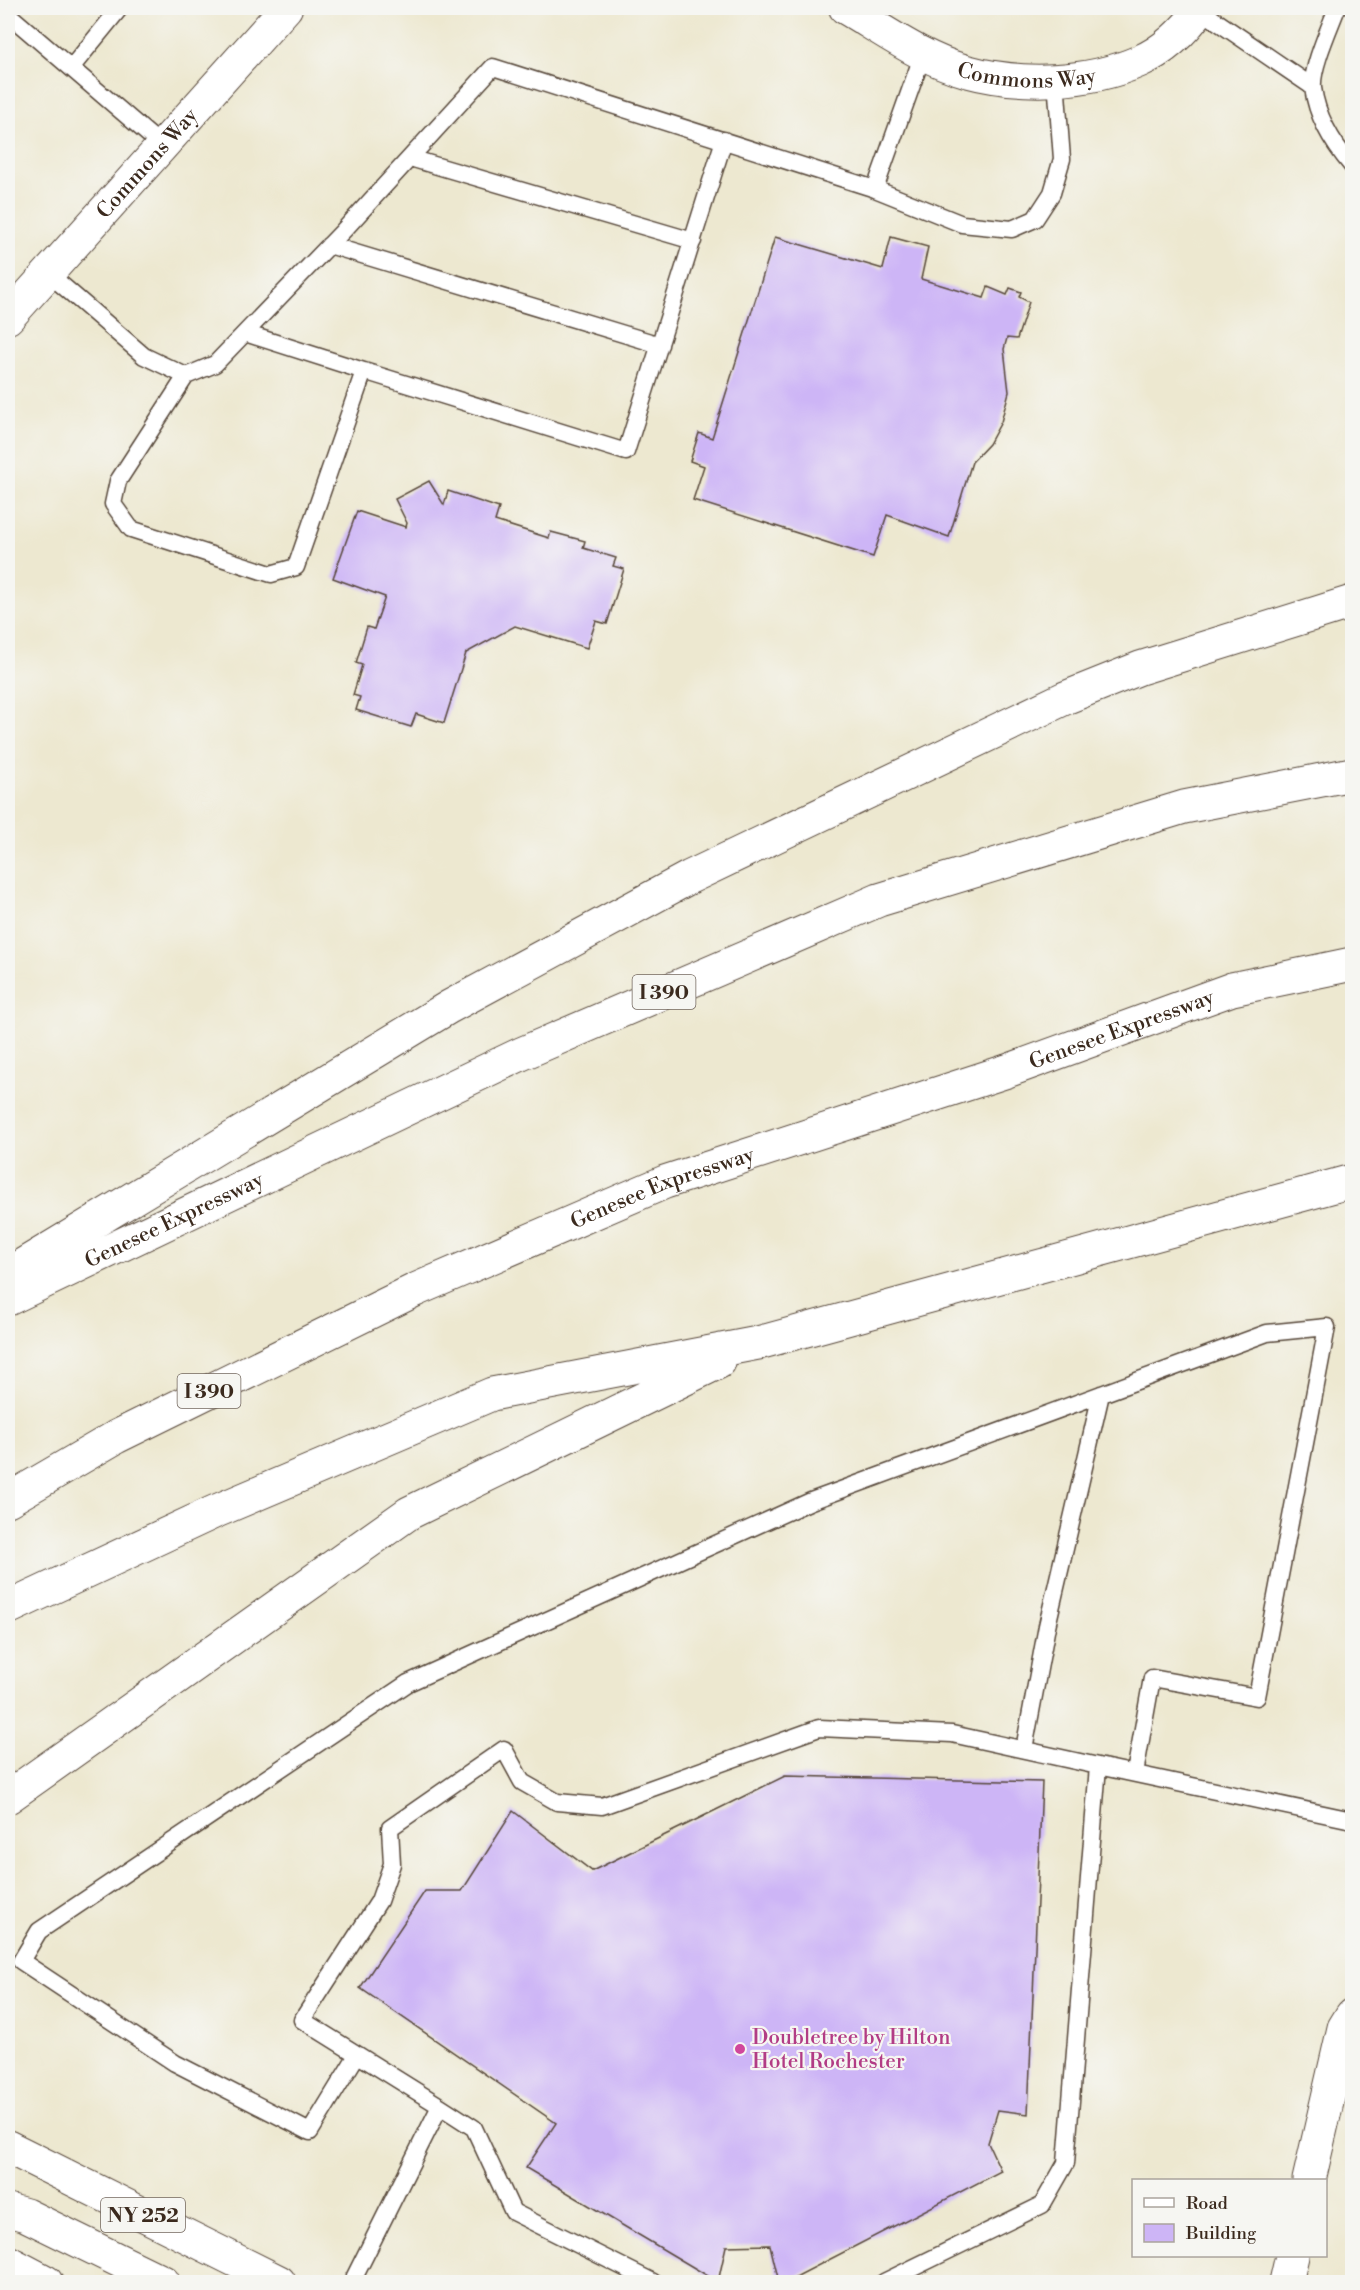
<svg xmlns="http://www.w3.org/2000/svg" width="1360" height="2290" font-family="'Libre Bodoni',serif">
	<rect width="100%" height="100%" fill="#f6f6f2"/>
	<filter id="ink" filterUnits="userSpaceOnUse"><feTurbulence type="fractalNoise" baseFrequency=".0167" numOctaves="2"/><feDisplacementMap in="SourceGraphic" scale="12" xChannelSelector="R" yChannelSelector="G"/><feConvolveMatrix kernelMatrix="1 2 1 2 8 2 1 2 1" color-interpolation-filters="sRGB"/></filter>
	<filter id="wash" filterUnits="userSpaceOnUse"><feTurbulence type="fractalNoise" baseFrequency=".008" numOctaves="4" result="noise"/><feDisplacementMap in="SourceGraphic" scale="24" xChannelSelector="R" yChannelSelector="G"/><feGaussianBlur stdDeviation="1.35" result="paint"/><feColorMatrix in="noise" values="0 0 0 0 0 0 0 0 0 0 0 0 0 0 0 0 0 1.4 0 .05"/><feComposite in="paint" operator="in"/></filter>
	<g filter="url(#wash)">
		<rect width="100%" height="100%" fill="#ede8d0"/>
		<g id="blocks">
			<path fill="#cdb5f6" d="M 775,237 L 883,269 L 891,237 L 928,247 L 921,279 L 984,298 L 988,287 L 1007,295 L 1010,288 L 1021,292 L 1019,297 L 1029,302 L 1017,339 L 1007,338 L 1004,349 L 1009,392 L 1001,422 L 989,444 L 972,462 L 949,537 L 887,515 L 873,557 L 693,500 L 704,466 L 690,461 L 699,433 L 712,438 Z
				M 429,481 L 444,505 L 448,491 L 499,508 L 495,521 L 549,538 L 551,532 L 585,541 L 583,548 L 616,558 L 613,566 L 624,569 L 607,624 L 596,621 L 587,648 L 515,626 L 466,653 L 444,723 L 416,714 L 411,727 L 356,710 L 360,697 L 353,695 L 362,665 L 356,663 L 367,627 L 374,629 L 385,597 L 333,578 L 357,511 L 406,527 L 407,523 L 395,499 Z
				M 785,1776 L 1042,1782 L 1028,2114 L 998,2110 L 988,2143 L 1001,2171 L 786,2282 L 779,2282 L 770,2245 L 726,2246 L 718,2282 L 526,2168 L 556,2123 L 360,1988 L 425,1891 L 462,1891 L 513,1811 L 592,1871 Z"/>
		</g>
	</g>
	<g filter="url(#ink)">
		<use href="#blocks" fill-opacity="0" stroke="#564639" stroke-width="1.5"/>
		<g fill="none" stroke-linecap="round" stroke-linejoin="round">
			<defs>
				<path id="lane" d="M 1337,8 C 1330,27 1311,68 1313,88 C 1317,117 1334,145 1352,166
					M 1200,10 L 1313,87
					M 8,14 L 162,146
					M 71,68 L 120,8
					M 410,158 L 693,241
					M 875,189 L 923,54
					M 329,245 L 660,345
					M 48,273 L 144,356 L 186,376 L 215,364 L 343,231 L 493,67 L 875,189 L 962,224 L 1012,229 L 1035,219 L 1052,193 L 1062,159 L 1056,80
					M 364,371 L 626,452 L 724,140
					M 186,376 L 118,481 L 113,504 L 131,529 L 271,574 L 296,567 L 364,371 L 245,333
					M 1024,1749 L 1047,1626 L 1101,1394
					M 357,2055 L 310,2132 L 175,2063 L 21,1961 L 39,1931 L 408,1683 L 811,1501 L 1267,1333 L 1327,1327 L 1257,1697 L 1152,1678 L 1135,1773
					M 440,2106 L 302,2020 L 379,1901 L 392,1864 L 390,1828 L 504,1749 L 522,1782 L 557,1802 L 602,1806 L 819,1728 L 952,1734 L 1098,1766
					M 352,2282 L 440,2106 L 474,2128 L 513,2212 L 653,2282
					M 884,2282 L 1042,2205 L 1066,2163 L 1098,1766 L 1352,1820"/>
				<g id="street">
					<path id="s1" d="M 845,8 C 883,30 922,59 966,71 C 1020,86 1088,84 1140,61 C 1165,50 1186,29 1201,8"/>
					<path id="s2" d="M 8,318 L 286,8"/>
				</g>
				<path id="primary" d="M 8,2147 L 279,2282
					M 1309,2180 L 1344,2028 L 1352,2015
					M 8,2210 L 26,2215 L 163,2282
					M 8,2262 L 46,2282
					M 1286,2282 L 1292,2256"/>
				<g id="highway">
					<path d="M 8,1274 L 449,1007 L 690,877 L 1065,698 L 1140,668 L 1352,602"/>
					<path id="s3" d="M 8,1299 L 521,1054 L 879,900 L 1184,807 L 1352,774"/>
					<path id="s4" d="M 8,1500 L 116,1437 L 415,1290 L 665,1182 L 1007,1071 L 1232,989 L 1352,964"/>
					<path d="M 8,1608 L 214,1512 L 492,1394 L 758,1343 L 1352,1181"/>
					<path d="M 8,1797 L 409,1513 L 719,1362"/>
				</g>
			</defs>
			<use href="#lane" stroke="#564639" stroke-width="19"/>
			<use href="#street" stroke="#564639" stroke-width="34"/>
			<use href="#primary" stroke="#564639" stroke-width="35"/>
			<use href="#highway" stroke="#564639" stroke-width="35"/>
			<use href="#lane" stroke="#fff" stroke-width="16"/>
			<use href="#street" stroke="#fff" stroke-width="32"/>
			<use href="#primary" stroke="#fff" stroke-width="33"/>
			<use href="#highway" stroke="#fff" stroke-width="33"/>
		</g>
	</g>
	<circle fill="#d1479c" stroke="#f6f6f2" stroke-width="2" cx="740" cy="2049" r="6"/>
	<g text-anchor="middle" stroke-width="4.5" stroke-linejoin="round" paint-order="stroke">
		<g fill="#f6f6f2" stroke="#73675e" stroke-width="1.5">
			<rect x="632.5" y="975" width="63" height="34" rx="4.5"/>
			<rect x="177.5" y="1374" width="63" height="34" rx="4.5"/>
			<rect x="101" y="2198" width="84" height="34" rx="4.5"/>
		</g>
		<g font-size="20" font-weight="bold" fill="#3b2a1e">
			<text x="664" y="999">I 390</text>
			<text x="209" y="1398">I 390</text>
			<text x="143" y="2222">NY 252</text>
		</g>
		<g font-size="21" fill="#3b2a1e" stroke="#f6f6f2">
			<text dy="7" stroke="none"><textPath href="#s1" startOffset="198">Commons Way</textPath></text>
			<text dy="7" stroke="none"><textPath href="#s2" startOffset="208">Commons Way</textPath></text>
			<text dy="7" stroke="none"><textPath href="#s4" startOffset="1212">Genesee Expressway</textPath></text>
			<text dy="7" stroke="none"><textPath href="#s4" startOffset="726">Genesee Expressway</textPath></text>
			<text dy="7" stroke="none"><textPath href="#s3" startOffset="184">Genesee Expressway</textPath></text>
		</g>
		<g font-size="21" fill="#b23c85" stroke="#f6f6f2" text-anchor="start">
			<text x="752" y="2044">Doubletree by Hilton<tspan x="752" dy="24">Hotel Rochester</tspan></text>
		</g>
	</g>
	<rect width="1360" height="2290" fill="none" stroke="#f6f6f2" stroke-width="30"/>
	<rect x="1132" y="2179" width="195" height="78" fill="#f6f6f2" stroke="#aba49d" stroke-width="1.5"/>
	<rect x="1144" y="2198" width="30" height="9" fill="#ffffff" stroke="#aba49d" stroke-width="1.5"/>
	<text x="1186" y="2209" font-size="18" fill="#3b2a1e">Road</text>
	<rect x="1144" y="2224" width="30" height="18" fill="#cdb5f6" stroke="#aba49d" stroke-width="1.5"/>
	<text x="1186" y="2239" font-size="18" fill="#3b2a1e">Building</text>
</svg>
